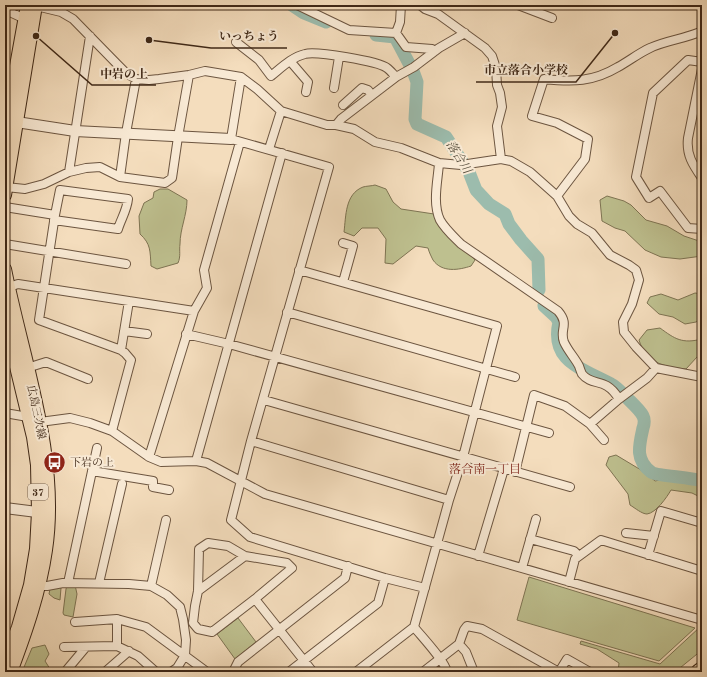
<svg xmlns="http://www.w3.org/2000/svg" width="707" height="677" font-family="'Old Standard TT','Noto Serif JP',serif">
	<rect width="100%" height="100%" fill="#f4ddbd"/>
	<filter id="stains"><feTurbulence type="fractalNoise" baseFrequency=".005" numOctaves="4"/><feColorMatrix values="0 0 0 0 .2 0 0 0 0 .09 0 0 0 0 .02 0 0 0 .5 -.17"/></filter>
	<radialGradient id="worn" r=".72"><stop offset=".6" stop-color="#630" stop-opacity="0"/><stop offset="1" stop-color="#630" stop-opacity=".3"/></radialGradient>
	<path fill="#bec08f" stroke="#7e7453" d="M 375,185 L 386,189 L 393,202 L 401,209 L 434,214 L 475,260 L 471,266 C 459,270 442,273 433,260 C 431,256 429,252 428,248 L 416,246 L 393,264 L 385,263 L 386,239 L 378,228 L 362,228 L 354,236 L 344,232 C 346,216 345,194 363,187 C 366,186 372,186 375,185 Z
		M 160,189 L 168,189 L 187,200 C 187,215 180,229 180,244 C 179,251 181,256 178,263 L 157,269 L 151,266 C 150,251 151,244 140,234 L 139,216 L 144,203 L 153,198 L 154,192 Z
		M 607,196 L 624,201 L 631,205 L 646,220 L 667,226 L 684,236 L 702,242 L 702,256 L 680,259 L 661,257 L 645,250 L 625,231 L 615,228 L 602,221 L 600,200 Z
		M 695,293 L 702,294 L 702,318 L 696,322 L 685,324 L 673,317 L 659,314 L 647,303 L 650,297 L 661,294 L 678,300 Z
		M 660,328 C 675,339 682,344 702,339 L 702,357 L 697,357 L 686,369 C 664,367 646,363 639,340 L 647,330 Z
		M 616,455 L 646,473 L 655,481 L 664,479 L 674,474 L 693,479 L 702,484 L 702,498 L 692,493 L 671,490 C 667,497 656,513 647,514 C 642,514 635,508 630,505 L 628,494 L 606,465 L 609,457 Z
		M 529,577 L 695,628 L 659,661 L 517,620 Z
		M 75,585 L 77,594 L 73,617 L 64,615 L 63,613 L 66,589 L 67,586 Z
		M 59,587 L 61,588 L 60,600 L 54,598 L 49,594 L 50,589 Z
		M 238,618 L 256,642 L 235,659 L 217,634 Z
		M 700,627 L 702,627 L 702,650 L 675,672 L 618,672 L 619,663 L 597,649 L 580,644 L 581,641 L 660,664 Z
		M 45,645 L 49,654 L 45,661 L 52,672 L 22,672 L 32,648 Z"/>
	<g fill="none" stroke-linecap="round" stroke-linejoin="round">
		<path stroke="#9cbcad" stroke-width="13" d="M 292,5 L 304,13 L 326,22
			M 376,35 L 395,37 L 413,71 L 417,82 L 415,119 L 417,124 L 446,137 L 469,172 L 476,190 L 489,204 L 505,214 L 509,224 L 521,240 L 538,259 L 539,290
			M 544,306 L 556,317 L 559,322 C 550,362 582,368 611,384 C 617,387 622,393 627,398 C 632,403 640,410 643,416 C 645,420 644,425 643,428 C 639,446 635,460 651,472 C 656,476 691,477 702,481"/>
		<defs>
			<path id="minor" d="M 10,5 L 12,13 L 25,19
				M 297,5 L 349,30 L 396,33 L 406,47 L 432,49 L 435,51
				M 420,5 L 425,9 L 438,14 L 485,48 L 492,56 L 496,68 L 497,85 L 500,93 L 502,107 L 497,126 L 501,159
				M 518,5 L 552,18
				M 36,6 L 61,12 L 73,19 L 117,64 L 126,73 L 136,79 L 149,80 L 159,79 L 189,75 L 205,71 L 241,77 L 257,89 L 281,111 L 327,125 L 336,125 L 354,129 L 375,142 L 401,148 L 439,163 L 461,165 L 501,159 L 511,161 L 530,172 L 557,196 L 569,216 L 577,224 L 592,233 L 610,255 L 629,265 L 636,270 L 639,280 L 632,304 L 623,322 L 624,332 L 636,347 L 656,368 L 702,377
				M 396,33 L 400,22 L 401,5
				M 236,42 L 259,60 L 271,76 C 281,68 292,57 305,54 C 316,51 378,61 387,68 C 390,70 393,74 396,77
				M 290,61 L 308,82 L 306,92
				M 702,62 L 688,60 L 653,93 L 636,177 L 649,198 L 660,191 L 688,228 L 702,229
				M 702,69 L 688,138 C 686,155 693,165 702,178
				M 241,77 L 231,139 L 329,167 L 251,441 L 231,520 L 250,537 L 385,578 L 425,588
				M 334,88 L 339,57
				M 343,105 L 362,88 L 368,90 L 372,95
				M 336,125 L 341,119 L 396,77 L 414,67 L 439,48 L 465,33
				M 269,149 L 281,111
				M 439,163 C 438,180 432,203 440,220 C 445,229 454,237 461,244 L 558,311 C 570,325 559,329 564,342 C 568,351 575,358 579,366 C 580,369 581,372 582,374 C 589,383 599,381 607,386 C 612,389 616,394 619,399
				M 69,172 L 90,36
				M 120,177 L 126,133 L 136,79
				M 6,187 L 25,189 L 44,184 L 69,172 L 86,168 L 100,167 L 120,177 L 165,183 L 172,178 L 178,137 L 189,75
				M 557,196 L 585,159 L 588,139 L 557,123 L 532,116 L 544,79 C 573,82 593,82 618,67 C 629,61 639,53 650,48 C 667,40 685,39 702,31
				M 5,207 L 55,215
				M 54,220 L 118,229 C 121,219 127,210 128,199 L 60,190 L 55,215 L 39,320 L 121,350 L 125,353 L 131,360 L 112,431
				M 343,243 L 353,246 L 343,282
				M 5,244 L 126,264
				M 299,270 L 497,326 L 463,457 L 449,500 L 414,627 L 356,672
				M 9,287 L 18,284 L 194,311
				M 287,312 L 515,377
				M 124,331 L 147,334
				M 186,334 L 229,344 L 549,433
				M 121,350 L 129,301
				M 27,368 L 46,362 L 88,379
				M 264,400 L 570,487
				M 5,413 L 28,417 L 40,422 L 70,418 L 90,423 L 112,431 L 149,457 L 161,462 L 196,461 L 207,463 L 265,494 L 702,620
				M 590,424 L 619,399 L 647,378 L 656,368
				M 251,441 L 449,500
				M 149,457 L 194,311 L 207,288 L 204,270 L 240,142
				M 196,461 L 282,153
				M 92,471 L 153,481 L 153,487 L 169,490
				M 515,472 L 534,395 L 565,406 L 590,424 L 604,440
				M 626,533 L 654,536
				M 530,539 L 574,551 L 579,556
				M 648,555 L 661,511 L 702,523
				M 245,556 L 228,546 L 208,543 L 199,549 L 198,591 L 195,606 L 193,623 L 198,629 L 212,632 L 255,599 L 313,672
				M 478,556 L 504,469
				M 522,568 L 536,519
				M 569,582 L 575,559 L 601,540 L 702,571
				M 68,583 L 97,448
				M 99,583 L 122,484
				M 35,586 L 47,586 L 63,583 L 129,584 L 151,586 L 167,595 L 180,607 L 183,619 L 186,640 L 185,655 L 177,668 L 171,672
				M 151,586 L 166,520
				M 198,591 L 245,556 L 287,563 L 292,568 L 255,599
				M 75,622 L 117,619 L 146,627 L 207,672
				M 414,627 C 422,637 445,661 447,672
				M 117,646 L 117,619
				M 64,647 L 117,646 L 138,656 L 156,672
				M 65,672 L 86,647
				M 105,672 L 129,651
				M 233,672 L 238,662 L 345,578 L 348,566
				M 289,672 L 378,603 L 385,578
				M 423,672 L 459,644
				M 474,672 L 466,652 L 459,644 L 464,630 L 467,626 L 482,629 L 559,672 L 567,659 L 590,672"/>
			<path id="tertiary" d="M 10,121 L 75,131 L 231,139
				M 5,508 L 45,513"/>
			<path id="primary" d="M 5,127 L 27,5
				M 5,195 L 36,5
				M 5,269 C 23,360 60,457 46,550 C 40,592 26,632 11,672
				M 5,321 L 33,437 L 37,465 L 38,512 L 36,549 L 30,585 L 18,627 L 5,661"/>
			<path id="motorway" d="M 698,672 L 702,669"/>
		</defs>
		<use href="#minor" stroke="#6c5540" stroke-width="10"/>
		<use href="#tertiary" stroke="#6c5540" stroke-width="12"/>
		<use href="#primary" stroke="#3f2817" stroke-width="14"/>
		<use href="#motorway" stroke="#3f2817" stroke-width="16"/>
		<use href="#minor" stroke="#f8e9d4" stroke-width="8"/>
		<use href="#tertiary" stroke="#f8e9d4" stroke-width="10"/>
		<use href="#primary" stroke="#f4ddbd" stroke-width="12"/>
		<use href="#motorway" stroke="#f4ddbd" stroke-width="14"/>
	</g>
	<defs>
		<symbol id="bus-disc" viewBox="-11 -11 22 22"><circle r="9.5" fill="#8f2418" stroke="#f8e9d4"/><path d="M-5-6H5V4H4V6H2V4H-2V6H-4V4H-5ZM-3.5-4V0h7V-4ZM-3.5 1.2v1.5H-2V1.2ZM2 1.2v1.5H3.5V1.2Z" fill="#fff"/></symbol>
	</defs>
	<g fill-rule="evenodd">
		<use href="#bus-disc" x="42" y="450" width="25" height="25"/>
	</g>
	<g text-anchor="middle" stroke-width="4" stroke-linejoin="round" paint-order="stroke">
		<rect fill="#f8e9d4" stroke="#766250" stroke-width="1" x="28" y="484" width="20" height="16" rx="3"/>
		<g font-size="10" font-weight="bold" fill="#3f2817">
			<text x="38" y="496">37</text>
		</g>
		<g font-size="11" fill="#3f2817" stroke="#f8e9d4">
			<text transform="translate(37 412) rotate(78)" y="4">広島三次線</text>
		</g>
		<g font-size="11" fill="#3f2817" stroke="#f8e9d4" text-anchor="start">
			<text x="70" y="466">下岩の上</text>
		</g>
		<g font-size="12" font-style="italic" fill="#564d3c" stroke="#f8e9d4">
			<text transform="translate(459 157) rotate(58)" y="4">落合川</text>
		</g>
		<g font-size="12" fill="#7a1f14" stroke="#f8e9d4">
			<text x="485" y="473">落合南一丁目</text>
		</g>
	</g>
	<path fill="none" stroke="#3f2817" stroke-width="1.5" d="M149 40L211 48H287M615 33L576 82H476M36 36L92 85H156"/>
	<g fill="#3f2817" stroke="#f8e9d4" stroke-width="1.5">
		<circle cx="149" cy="40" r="4"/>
		<circle cx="615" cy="33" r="4"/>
		<circle cx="36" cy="36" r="4"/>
	</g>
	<g font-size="12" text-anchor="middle" font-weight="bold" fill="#3f2817" stroke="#f8e9d4" stroke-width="4" stroke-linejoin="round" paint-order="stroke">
		<text x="249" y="40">いっちょう</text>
		<text x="526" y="74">市立落合小学校</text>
		<text x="124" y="78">中岩の上</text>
	</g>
	<rect width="707" height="677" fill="none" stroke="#f4ddbd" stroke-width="20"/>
	<rect x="6" y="6" width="695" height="665" fill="none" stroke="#3f2817" stroke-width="2"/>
	<rect x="10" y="10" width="687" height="657" fill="none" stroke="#3f2817"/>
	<rect width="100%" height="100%" filter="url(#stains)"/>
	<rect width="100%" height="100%" fill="url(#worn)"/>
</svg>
